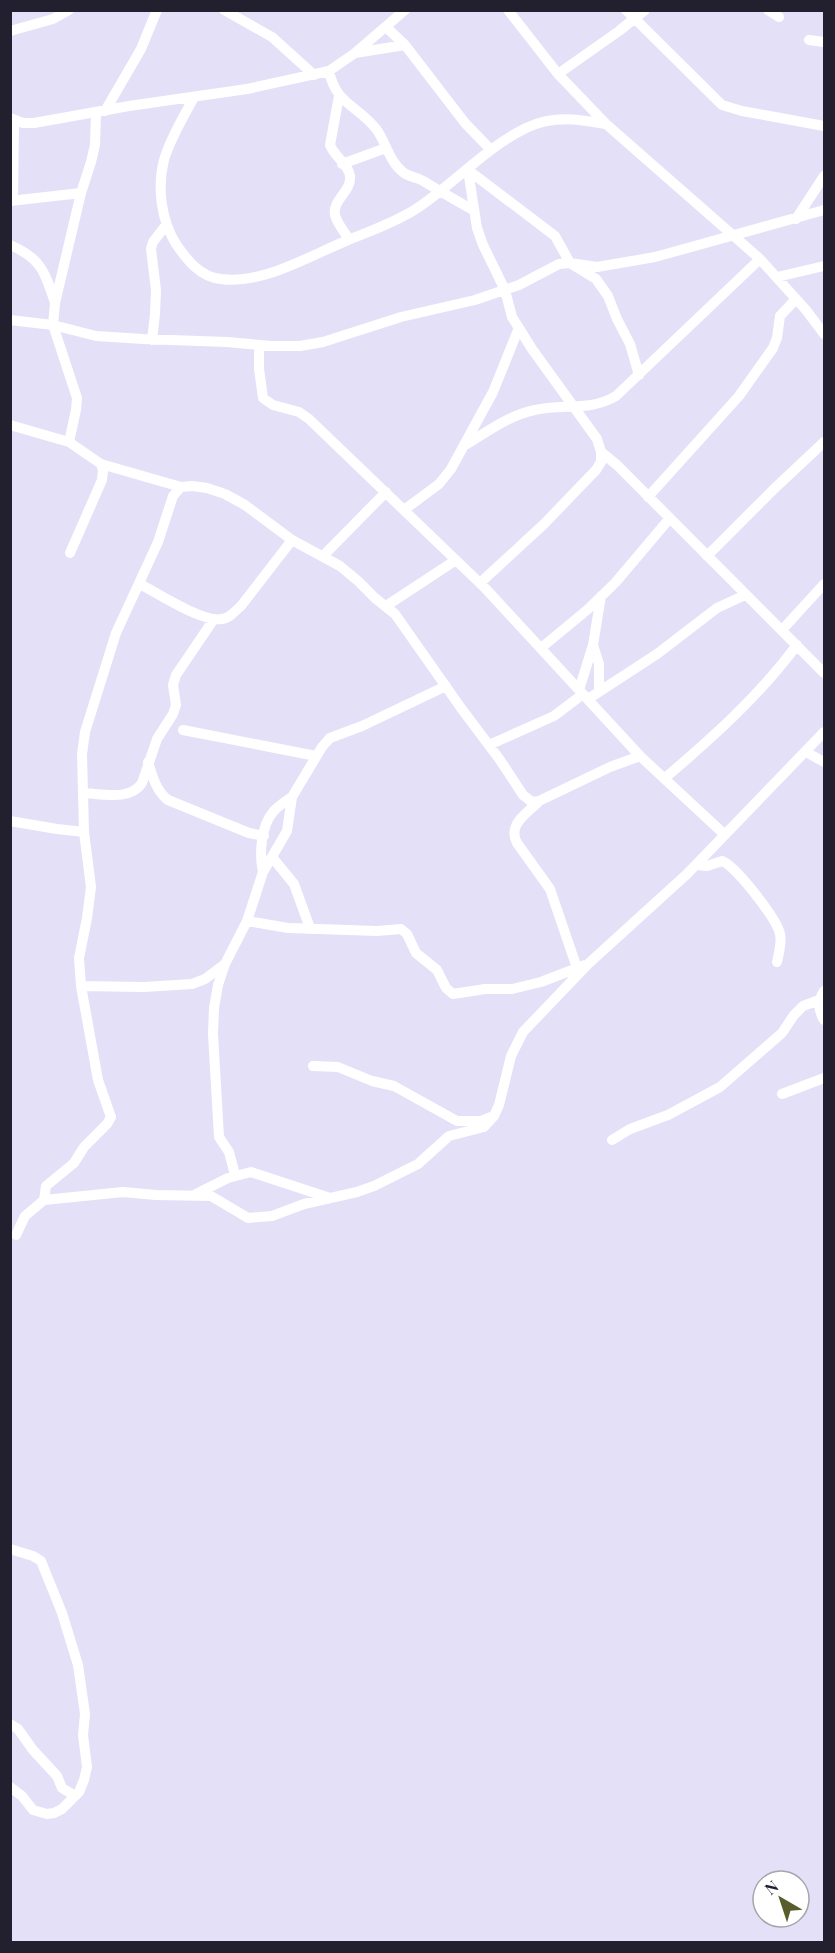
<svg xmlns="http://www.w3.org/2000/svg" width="835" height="1953" font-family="'Playfair Display',serif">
	<rect width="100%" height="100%" fill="#e4e0f8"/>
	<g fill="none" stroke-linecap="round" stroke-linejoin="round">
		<path stroke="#fff" stroke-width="10" d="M 224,10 L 272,37 L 314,75
			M 508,10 L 558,74 L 606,124 L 760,259 L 806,310 L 824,334
			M 626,10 L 722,105 L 742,111 L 824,126
			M 768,10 L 779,17
			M 386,27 L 405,45
			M 10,31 L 53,19 L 69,10
			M 809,40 L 824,42
			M 355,53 L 405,45 L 465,123 L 491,150
			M 329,71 C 336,105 358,105 377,130 C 386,143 390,163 404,173 C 410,177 419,178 425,182 C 441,192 457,201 473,210
			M 558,74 L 619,31 L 645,10
			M 339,96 L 330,145 C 334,156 349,165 350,176 C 352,191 332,200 335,215 C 337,223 344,232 349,239
			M 193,99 C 183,118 170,139 164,160 C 157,187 161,220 176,244 C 187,260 200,277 221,279 C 262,285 309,256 346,241 C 370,231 394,223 416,209 C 454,184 485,148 526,128 C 553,115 578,119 606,124
			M 105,111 L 141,49 L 157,10
			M 10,118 L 23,123 L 34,123 L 129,106 L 247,89 L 329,71 L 355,53 L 405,10
			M 342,164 L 386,148
			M 468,170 L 477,228 L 483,245 L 505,290 L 512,317 L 532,349 L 597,439 L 601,452 L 601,462 L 596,470 L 544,524 L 480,583
			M 468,170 L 555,236 L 570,263 L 596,279 L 608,296 L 617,319 L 630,344 L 639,375
			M 10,201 L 81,193
			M 13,201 L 14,121
			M 796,219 L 824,176
			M 10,245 C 41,258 45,272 55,303
			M 777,277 L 824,266
			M 10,320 L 53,325 L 96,336 L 143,339 L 227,342 L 271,346 L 300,346 L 323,342 L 401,317 L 475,300 L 519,285 L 559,264 L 570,263 L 597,267 L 655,257 L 824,210
			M 152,340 L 155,314 L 156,290 L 151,249 L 153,242 L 166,225
			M 259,345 L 259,369 L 263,398 L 273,405 L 299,412 L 309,419 L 486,589 L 640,756 L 724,834
			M 10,425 L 69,442 L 101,464 L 103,471 L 102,480 L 70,553
			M 69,442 L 76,410 L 77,398 L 53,325 L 55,303 L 81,193 L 91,162 L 95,145 L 96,113
			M 465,445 C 487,432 509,415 535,410 C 563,403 589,412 616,396 L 760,259
			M 601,452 L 617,465 L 824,673
			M 101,464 L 181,487
			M 648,497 L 739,396 L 773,348 L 777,338 L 780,316 L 796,299
			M 404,510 L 439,484 L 451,469 L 493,392 L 518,330
			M 323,556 L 386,492
			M 707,556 L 775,488 L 824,442
			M 140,584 C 157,593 203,623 222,619 C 230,618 235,611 241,606 L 292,540
			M 386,606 L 456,560
			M 782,630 L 824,584
			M 593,645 L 599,664 L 599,692
			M 541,648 L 587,610 L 615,583 L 670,518
			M 579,690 L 593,645 L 601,596
			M 588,699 L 657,654 L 717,608 L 745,595
			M 183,730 L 316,756
			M 489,745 L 554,716 L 583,694
			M 806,752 L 824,762
			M 148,762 C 152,775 156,791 168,800 L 249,833 L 264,836
			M 665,778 C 713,737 759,696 797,645
			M 84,793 C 103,794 130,801 142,783 L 157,739 L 173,714 L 176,705 L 173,685 L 176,675 L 214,619
			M 539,801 C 527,814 507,824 517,843 L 550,889 L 577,968
			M 10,821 L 57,829 L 84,832
			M 272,857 L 294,884 L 310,928
			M 696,865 L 707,866 L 722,861 C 735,865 777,919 780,934 C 782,942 779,953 777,962
			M 263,872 C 259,854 261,826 273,812 C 278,806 286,801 292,797
			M 247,921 L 288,928 L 377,931 L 401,929 L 407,934 L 416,953 L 437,970 L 446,988 L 453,994 L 485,989 L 512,989 L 541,982 L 585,965
			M 81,986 L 144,987 L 192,984 L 205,979 L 225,964
			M 824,991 C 817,1001 818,1010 824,1020
			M 313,1066 L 338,1067 L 372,1081 L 394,1086 L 457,1121 L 481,1121 L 491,1117
			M 782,1094 L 824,1078
			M 612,1140 L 630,1129 L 668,1115 L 720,1087 L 782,1033 L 794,1015 L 803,1006 L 819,1000
			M 235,1175 L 229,1152 L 219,1137 L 213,1034 L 214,1008 L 218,985 L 225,964 L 247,921 L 263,872 L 287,831 L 292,797 L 322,747 L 330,738 L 362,726 L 446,686
			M 196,1194 L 228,1178 L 251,1172 L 330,1198
			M 44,1200 L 46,1186 L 74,1163 L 84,1147 L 107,1124 L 111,1117 L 98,1080 L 81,986 L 79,958 L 87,918 L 91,887 L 84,832 L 82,754 L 85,732 L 116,633 L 158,542 L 173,496 L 181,487 L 192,486 L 207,488 L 225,494 L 245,505 L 292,540 L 340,566 L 358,581 L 375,598 L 395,614 L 461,708 L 500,760 L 523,795 L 532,802 L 539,801 L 610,767 L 640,756
			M 16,1235 L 25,1216 L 44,1200 L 123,1192 L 156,1195 L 211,1196 L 248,1218 L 272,1216 L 304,1204 L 357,1192 L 374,1186 L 418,1164 L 449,1136 L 484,1127 L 494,1116 L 499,1105 L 511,1056 L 523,1032 L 588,964 L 687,874 L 824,732
			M 10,1549 L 33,1556 L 41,1561 L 62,1613 L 78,1665 L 85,1714 L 83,1735 L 87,1767 L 84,1780 L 79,1792 L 62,1809 L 54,1813 L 47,1814 L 33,1810 L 22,1796 L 10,1787
			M 10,1724 L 18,1729 L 33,1750 L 57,1776 L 62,1788 L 75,1796"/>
	</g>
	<rect width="835" height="1953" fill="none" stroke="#221f2e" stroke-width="24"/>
	<g transform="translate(781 1899) rotate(321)"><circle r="28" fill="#ffffff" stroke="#a7a5ab" stroke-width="1.5"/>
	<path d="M0-4.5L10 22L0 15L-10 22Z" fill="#595d2b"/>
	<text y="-9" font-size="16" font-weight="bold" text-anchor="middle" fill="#221f2e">N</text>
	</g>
</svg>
